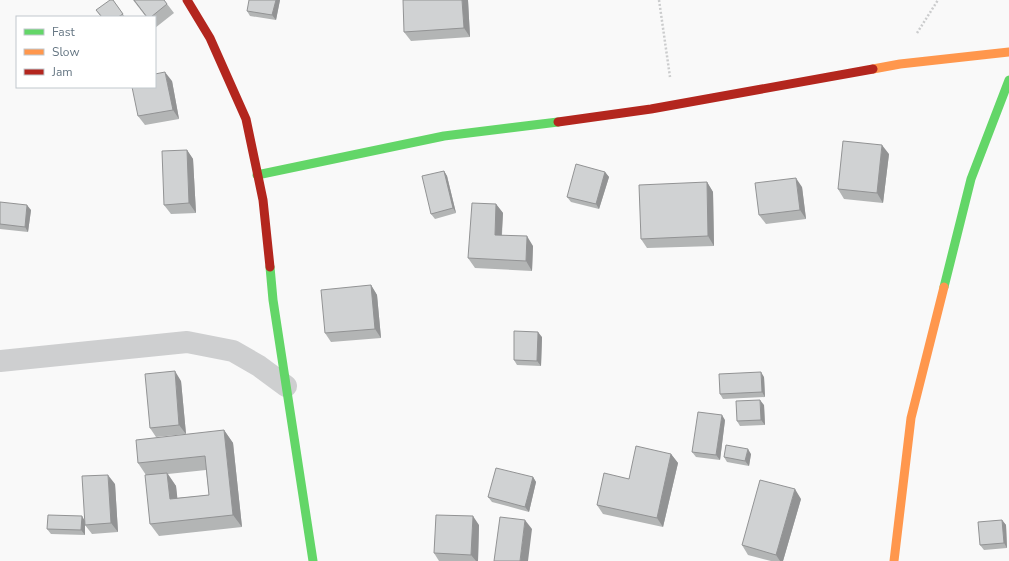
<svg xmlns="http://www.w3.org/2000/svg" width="1009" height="561" font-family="'Nunito Sans',sans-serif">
	<rect width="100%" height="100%" fill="#f9f9f9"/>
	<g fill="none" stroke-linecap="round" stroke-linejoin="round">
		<path stroke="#cbcccd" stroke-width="2.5" stroke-dasharray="2 2" stroke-linecap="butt" d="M 659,0 L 670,77
			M 917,33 L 938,0"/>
		<path stroke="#cecfd0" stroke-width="22" d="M 0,361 L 187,342 L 233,351 L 259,366 L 286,386"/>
		<path stroke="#63d668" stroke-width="9" d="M 257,175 L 444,136 L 558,122
			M 270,267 L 273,300 L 313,561
			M 944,287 L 971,179 L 1009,80"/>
		<path stroke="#ff974d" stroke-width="9" d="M 873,69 L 900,64 L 1009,52
			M 894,561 L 911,418 L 944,287"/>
		<path stroke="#b3261e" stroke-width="9" d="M 187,0 L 210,38 L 246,119 L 263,200 L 270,267
			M 558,122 L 651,109 L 873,69"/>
	</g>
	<path fill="#b3b5b5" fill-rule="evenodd" d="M 113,0 L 125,17 L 101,17 L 96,10 Z
		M 133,0 L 164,0 L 174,13 L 155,28 L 155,17 L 146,17 Z
		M 280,0 L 276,20 L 250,16 L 247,11 Z
		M 468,0 L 470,37 L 411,41 L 404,32 Z
		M 172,81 L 179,119 L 145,125 L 138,116 Z
		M 187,150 L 193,159 L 196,213 L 171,214 L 164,205 Z
		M 889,154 L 883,203 L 844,199 L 838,189 Z
		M 444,171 L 447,176 L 456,213 L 435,219 L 431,214 Z
		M 605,172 L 609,177 L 599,209 L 571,202 L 567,197 Z
		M 707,182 L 713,192 L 714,246 L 647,248 L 641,239 Z
		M 802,187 L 806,219 L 766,224 L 759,215 Z
		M 0,202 L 31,210 L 28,232 L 0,229 Z
		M 496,204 L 503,213 L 502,235 L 533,246 L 532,271 L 475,268 L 468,258 Z
		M 371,285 L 377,295 L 381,338 L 331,342 L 325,333 Z
		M 542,337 L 541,366 L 517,365 L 514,360 Z
		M 764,377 L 765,397 L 723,399 L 720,394 Z
		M 181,381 L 186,434 L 156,437 L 150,428 Z
		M 764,405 L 765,425 L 740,426 L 737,421 Z
		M 725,420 L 720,460 L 696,457 L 692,452 Z
		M 224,430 L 233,443 L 242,527 L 159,536 L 150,524 L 146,475 L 138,463 ZM 206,470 L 209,495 L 177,498 L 176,486 L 168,474 Z
		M 671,454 L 678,463 L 663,527 L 603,514 L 597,505 L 629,479 Z
		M 751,454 L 749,466 L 727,462 L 724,457 Z
		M 533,477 L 536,482 L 529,512 L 492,502 L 488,497 Z
		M 115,484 L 118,532 L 92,534 L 85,525 L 85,535 L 51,534 L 47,529 L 85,520 Z
		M 801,499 L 783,561 L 771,561 L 748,555 L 742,545 Z
		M 1002,520 L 1006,525 L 1007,548 L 984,550 L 980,545 Z
		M 479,525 L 478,561 L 439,561 L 434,553 Z"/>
	<path fill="#929394" d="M 276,0 L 280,0 L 276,20 L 272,15 Z
		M 462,0 L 468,0 L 470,37 L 464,28 Z
		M 165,72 L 172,81 L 179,119 L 173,110 Z
		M 882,145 L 889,154 L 883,203 L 877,193 Z
		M 187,150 L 193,159 L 196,213 L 189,203 Z
		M 444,171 L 447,176 L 456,213 L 453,208 Z
		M 605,172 L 609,177 L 599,209 L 596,204 Z
		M 796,178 L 802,187 L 806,219 L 800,210 Z
		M 707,182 L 713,192 L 714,246 L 708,236 Z
		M 496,204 L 503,213 L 501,244 L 495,235 Z
		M 27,205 L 31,210 L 28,232 L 25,227 Z
		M 527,236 L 533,246 L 532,271 L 526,261 Z
		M 371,285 L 377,295 L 381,338 L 375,329 Z
		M 538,332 L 542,337 L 541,366 L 537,361 Z
		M 175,371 L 181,381 L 186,434 L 179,425 Z
		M 761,372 L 764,377 L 765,397 L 762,392 Z
		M 760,400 L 764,405 L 765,425 L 761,420 Z
		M 722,415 L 725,420 L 720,460 L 716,455 Z
		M 224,430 L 233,443 L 242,527 L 233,515 Z
		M 748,449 L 751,454 L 749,466 L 745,461 Z
		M 671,454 L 678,463 L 663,527 L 657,518 Z
		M 167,473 L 176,486 L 179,512 L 170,499 Z
		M 108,475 L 115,484 L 118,532 L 111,523 Z
		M 533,477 L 536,482 L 529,512 L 525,507 Z
		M 795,489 L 801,499 L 783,561 L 780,561 L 776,555 Z
		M 82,516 L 85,521 L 85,535 L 81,530 Z
		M 473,516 L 479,525 L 478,561 L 476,561 L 471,555 Z
		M 525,520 L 532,529 L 528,561 L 520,561 Z
		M 1002,520 L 1006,525 L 1007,548 L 1004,543 Z"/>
	<path fill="#d0d2d3" stroke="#929394" d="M 110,0 L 113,0 L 123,14 L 118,17 L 102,17 L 96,10 Z
		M 134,0 L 164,0 L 167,4 L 151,17 L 147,17 Z
		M 249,0 L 276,0 L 272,15 L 247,11 Z
		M 403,0 L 462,0 L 464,28 L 404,32 Z
		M 165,72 L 173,110 L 138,116 L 132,87 L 155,87 L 155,74 Z
		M 843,141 L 882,145 L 877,193 L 838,189 Z
		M 187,150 L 189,203 L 164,205 L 162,151 Z
		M 576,164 L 605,172 L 596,204 L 567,197 Z
		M 444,171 L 453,208 L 431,214 L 422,176 Z
		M 796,178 L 800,210 L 759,215 L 755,183 Z
		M 707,182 L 708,236 L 641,239 L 639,185 Z
		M 0,202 L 27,205 L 25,227 L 0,224 Z
		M 472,203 L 496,204 L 495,235 L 527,236 L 526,261 L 468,258 Z
		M 371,285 L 375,329 L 325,333 L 321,290 Z
		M 514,331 L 538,332 L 537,361 L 514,360 Z
		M 175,371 L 179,425 L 150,428 L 145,374 Z
		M 761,372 L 762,392 L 720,394 L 719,374 Z
		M 760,400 L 761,420 L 737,421 L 736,401 Z
		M 698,412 L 722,415 L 716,455 L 692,452 Z
		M 224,430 L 233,515 L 150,524 L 145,475 L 167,473 L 170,499 L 209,495 L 205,456 L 138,463 L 136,440 Z
		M 726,445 L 748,449 L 745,461 L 724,457 Z
		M 636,446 L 671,454 L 657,518 L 597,505 L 604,473 L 629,479 Z
		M 496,468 L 533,477 L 525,507 L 488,497 Z
		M 108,475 L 111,523 L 85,525 L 82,476 Z
		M 760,480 L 795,489 L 776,555 L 742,545 Z
		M 48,515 L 82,516 L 81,530 L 47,529 Z
		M 436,515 L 473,516 L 471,555 L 434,553 Z
		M 500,517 L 525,520 L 520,561 L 494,561 Z
		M 1002,520 L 1004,543 L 980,545 L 978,522 Z"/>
	<rect x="16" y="16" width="140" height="72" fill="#ffffff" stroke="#c1c8cd"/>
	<rect x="24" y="29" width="20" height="6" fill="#63d668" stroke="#c1c8cd"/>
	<text x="52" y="36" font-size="12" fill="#657683">Fast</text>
	<rect x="24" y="49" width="20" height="6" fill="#ff974d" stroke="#c1c8cd"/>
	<text x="52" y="56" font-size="12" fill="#657683">Slow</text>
	<rect x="24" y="69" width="20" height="6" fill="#b3261e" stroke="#c1c8cd"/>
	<text x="52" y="76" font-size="12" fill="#657683">Jam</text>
</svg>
